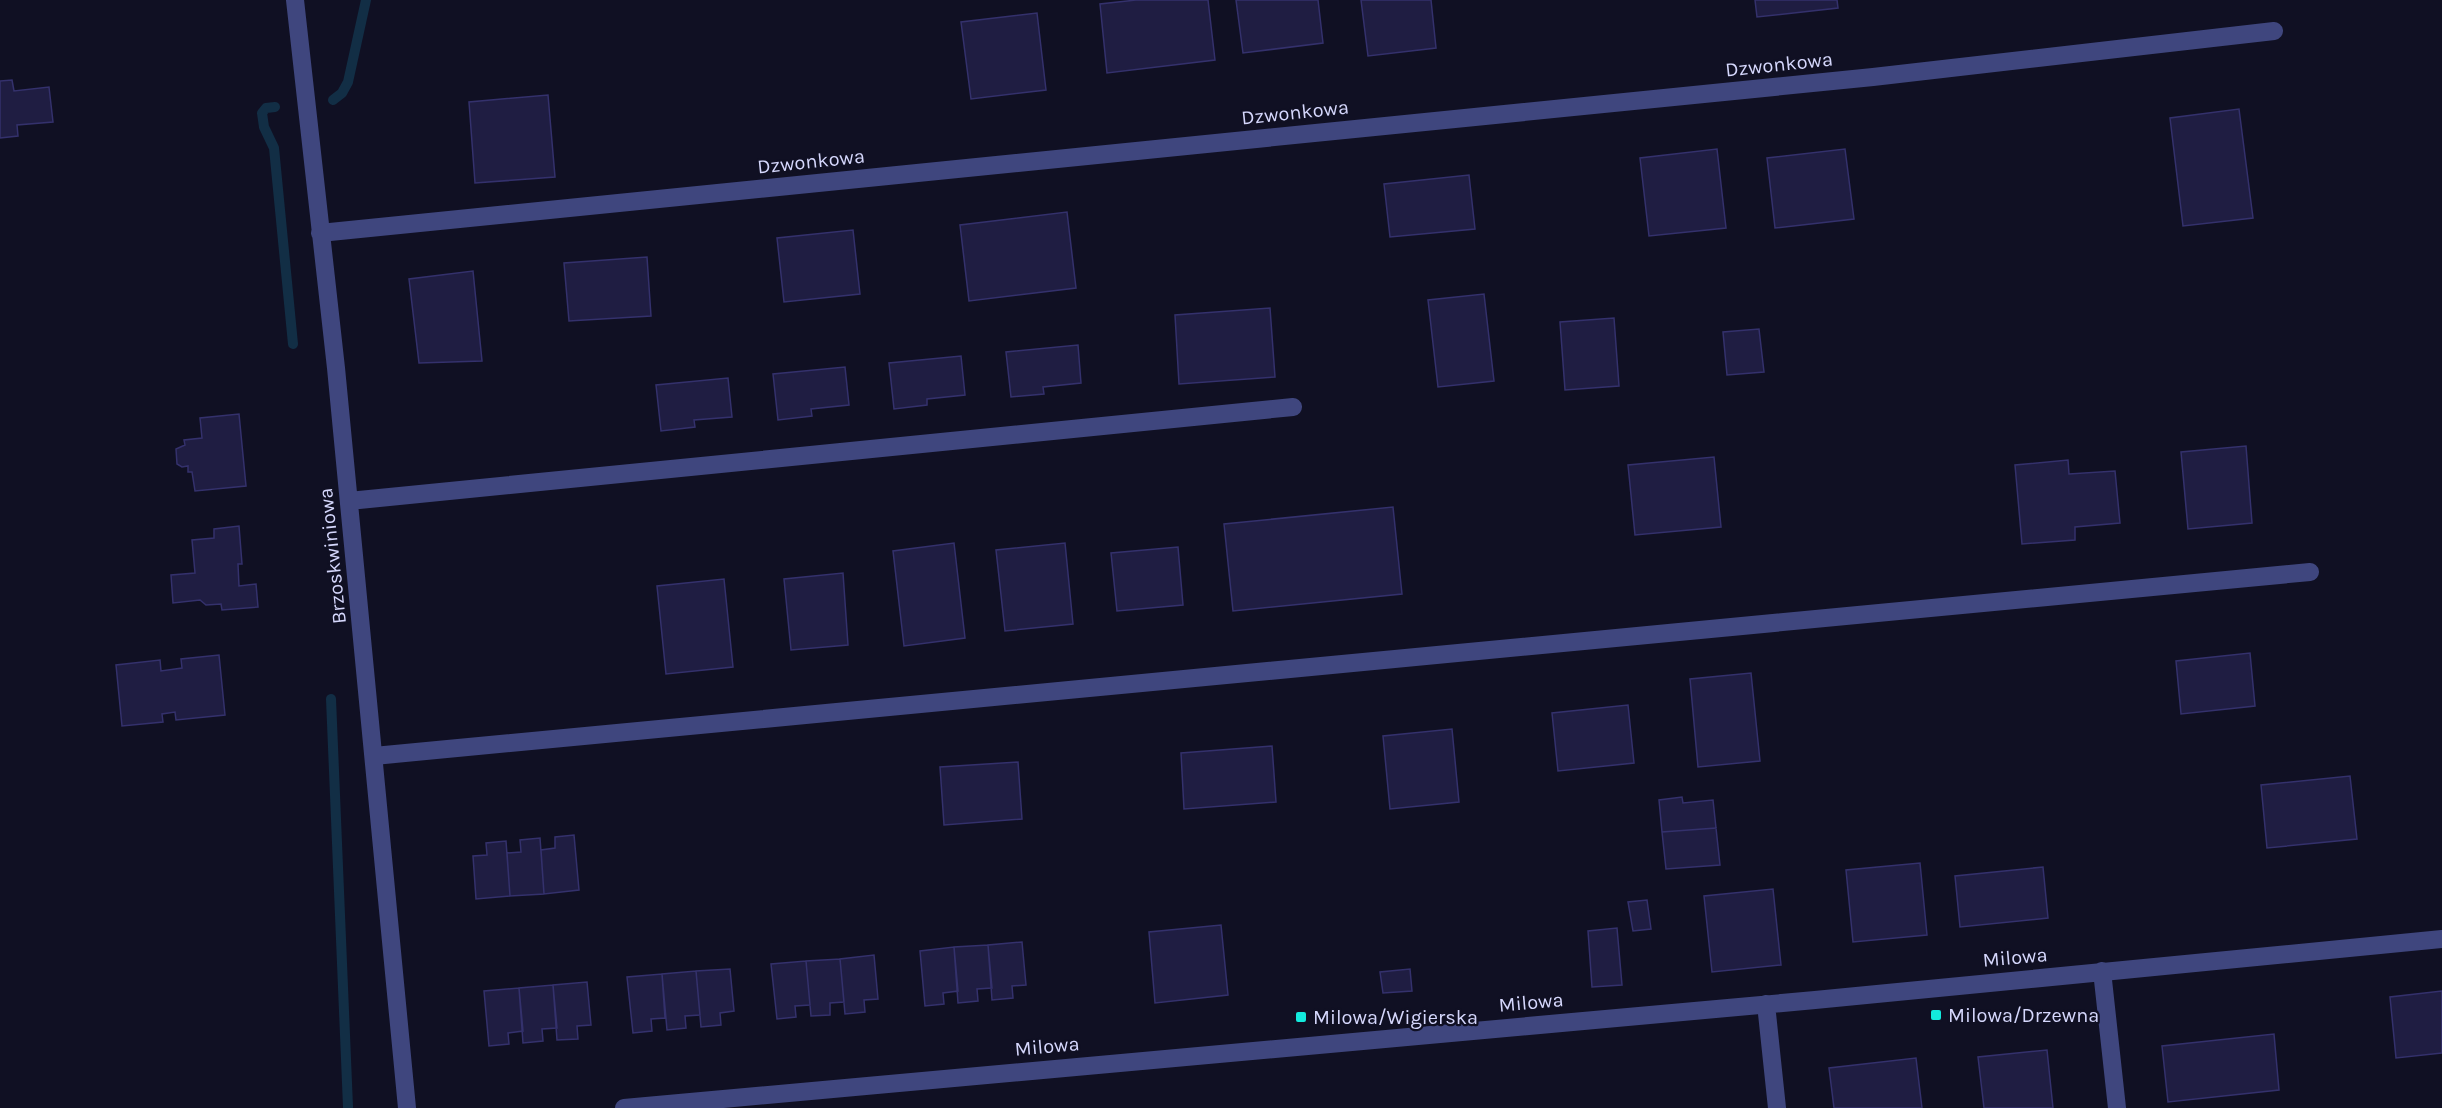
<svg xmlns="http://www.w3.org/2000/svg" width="2442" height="1108" font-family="Karla,sans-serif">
	<rect width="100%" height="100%" fill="#101023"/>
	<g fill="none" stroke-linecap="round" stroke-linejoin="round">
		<path stroke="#122e45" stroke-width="10" d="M 333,100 L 342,93 L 348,82 L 366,0
			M 275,107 L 266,108 L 262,113 L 264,127 L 274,148 L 293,344
			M 331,699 L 348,1107"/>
	</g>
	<path fill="#1f1d42" stroke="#34316c" stroke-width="1.5" d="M 1136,0 L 1208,0 L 1215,60 L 1107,73 L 1100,4 Z
		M 1236,0 L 1318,0 L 1323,43 L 1243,53 Z
		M 1361,0 L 1431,0 L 1436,48 L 1368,56 Z
		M 1755,0 L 1837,0 L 1838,8 L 1757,17 Z
		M 1037,13 L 1046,90 L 971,99 L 961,22 Z
		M 12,80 L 14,91 L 49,87 L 53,122 L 17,125 L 18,136 L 0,138 L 0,81 Z
		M 548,95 L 555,177 L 475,183 L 469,102 Z
		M 2239,109 L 2253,218 L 2183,226 L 2170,118 Z
		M 1717,149 L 1726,228 L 1649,236 L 1640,158 Z
		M 1845,149 L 1854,219 L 1775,228 L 1767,158 Z
		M 1469,175 L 1475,229 L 1390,237 L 1384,184 Z
		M 1067,212 L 1076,288 L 969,301 L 960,225 Z
		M 853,230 L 860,294 L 784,302 L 777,238 Z
		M 647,257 L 651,316 L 569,321 L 564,263 Z
		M 473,271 L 482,361 L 419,363 L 409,279 Z
		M 1484,294 L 1494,381 L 1438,387 L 1428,300 Z
		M 1270,308 L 1275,377 L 1179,384 L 1175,315 Z
		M 1614,318 L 1619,386 L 1565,390 L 1560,322 Z
		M 1759,329 L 1764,372 L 1727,375 L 1723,332 Z
		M 1078,345 L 1081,383 L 1043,387 L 1044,394 L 1011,397 L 1006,352 Z
		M 961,356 L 965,395 L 927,399 L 927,405 L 894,409 L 889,363 Z
		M 845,367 L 849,405 L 811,409 L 812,416 L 778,420 L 773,374 Z
		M 728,378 L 732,417 L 694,420 L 695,427 L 661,431 L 656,385 Z
		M 239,414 L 246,486 L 195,491 L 192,472 L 188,472 L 188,466 L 182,467 L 177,464 L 176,449 L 185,445 L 184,440 L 202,438 L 200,418 Z
		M 2246,446 L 2252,523 L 2188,529 L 2181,452 Z
		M 1714,457 L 1721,527 L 1635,535 L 1628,465 Z
		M 2068,460 L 2069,474 L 2115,471 L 2120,523 L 2075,527 L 2075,540 L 2022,544 L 2015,465 Z
		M 1393,507 L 1402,594 L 1233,611 L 1224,524 Z
		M 239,526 L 242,564 L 238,564 L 239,586 L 256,584 L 258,607 L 222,610 L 221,604 L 206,605 L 200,600 L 173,603 L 171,575 L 195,573 L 192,540 L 214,538 L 214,529 Z
		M 954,543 L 965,638 L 904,646 L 893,551 Z
		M 1065,543 L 1073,624 L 1005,631 L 996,550 Z
		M 1178,547 L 1183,605 L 1117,611 L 1111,553 Z
		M 843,573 L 848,645 L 791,650 L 784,579 Z
		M 724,579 L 733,667 L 666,674 L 657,586 Z
		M 2250,653 L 2255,706 L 2181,714 L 2176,661 Z
		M 219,655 L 225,715 L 176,720 L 175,712 L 162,714 L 163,722 L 122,726 L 116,665 L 160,660 L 161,671 L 182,668 L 181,659 Z
		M 1751,673 L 1760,761 L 1698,767 L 1690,679 Z
		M 1628,705 L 1634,763 L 1558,771 L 1552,713 Z
		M 1452,729 L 1459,802 L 1390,809 L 1383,736 Z
		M 1272,746 L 1276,802 L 1184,809 L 1181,753 Z
		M 1018,762 L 1022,819 L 944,825 L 940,767 Z
		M 2350,776 L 2357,839 L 2267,848 L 2261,785 Z
		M 1682,797 L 1683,803 L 1713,800 L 1716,828 L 1662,832 L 1659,800 Z
		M 1716,828 L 1720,865 L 1666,869 L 1662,832 Z
		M 574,835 L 579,890 L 544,894 L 541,850 L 555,848 L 555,837 Z
		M 540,838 L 544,894 L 510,896 L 507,853 L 521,852 L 520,840 Z
		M 506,841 L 510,896 L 476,899 L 473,856 L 487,855 L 486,843 Z
		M 1920,863 L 1927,935 L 1853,942 L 1846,870 Z
		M 2043,867 L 2048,918 L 1960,927 L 1955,876 Z
		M 1773,889 L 1781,965 L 1712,972 L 1704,896 Z
		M 1647,900 L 1651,929 L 1633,931 L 1628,902 Z
		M 1221,925 L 1228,995 L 1155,1003 L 1149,932 Z
		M 1617,928 L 1622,985 L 1592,987 L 1588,931 Z
		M 1022,942 L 1026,985 L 1012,986 L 1013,998 L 992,1000 L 988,945 Z
		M 988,945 L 992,988 L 977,989 L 978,1001 L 958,1003 L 954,947 Z
		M 954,947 L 958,991 L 943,993 L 944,1004 L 925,1006 L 920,951 Z
		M 874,955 L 878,999 L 864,1000 L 865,1012 L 845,1014 L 840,959 Z
		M 840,959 L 844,1002 L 830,1003 L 830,1015 L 811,1016 L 806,961 Z
		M 806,961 L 810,1005 L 795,1006 L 796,1017 L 777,1019 L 771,964 Z
		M 730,969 L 734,1011 L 720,1013 L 721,1025 L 701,1027 L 696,971 Z
		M 1410,969 L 1412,991 L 1383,993 L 1380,972 Z
		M 696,971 L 700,1015 L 685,1016 L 686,1028 L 667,1030 L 662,974 Z
		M 662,974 L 665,1018 L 651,1019 L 652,1031 L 633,1033 L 627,977 Z
		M 587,982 L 591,1025 L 577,1026 L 578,1039 L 557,1040 L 553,985 Z
		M 553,985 L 557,1028 L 542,1029 L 543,1041 L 523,1043 L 519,988 Z
		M 519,988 L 523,1031 L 508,1033 L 509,1044 L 489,1046 L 484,991 Z
		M 2442,991 L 2442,1053 L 2396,1058 L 2390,997 Z
		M 2274,1034 L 2279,1090 L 2168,1102 L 2162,1046 Z
		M 2047,1050 L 2053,1108 L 1984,1108 L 1978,1057 Z
		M 1916,1058 L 1922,1108 L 1834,1108 L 1829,1068 Z"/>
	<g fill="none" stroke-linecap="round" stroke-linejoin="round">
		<path stroke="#3f467e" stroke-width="18" d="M 295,0 L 336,368 L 407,1108
			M 320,233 L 1873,77 L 2274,31
			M 349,501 L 1293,407
			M 374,756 L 2310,572
			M 2102,971 L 2117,1108
			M 1766,1004 L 1777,1108
			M 624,1108 L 1815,1000 L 2442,939"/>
	</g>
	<g fill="#13eadd" stroke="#101023" stroke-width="2">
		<rect x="1930" y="1009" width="12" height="12" rx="3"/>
		<rect x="1295" y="1011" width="12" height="12" rx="3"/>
	</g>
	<g text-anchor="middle" stroke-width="4.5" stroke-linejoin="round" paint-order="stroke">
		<g font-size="20" fill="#d5d7fc" stroke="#101023">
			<text transform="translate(1779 64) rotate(-6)" y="7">Dzwonkowa</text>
			<text transform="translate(1295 112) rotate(-6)" y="7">Dzwonkowa</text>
			<text transform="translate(811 161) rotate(-6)" y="7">Dzwonkowa</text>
			<text transform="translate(332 556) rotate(-96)" y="7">Brzoskwiniowa</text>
			<text transform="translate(2015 957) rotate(-5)" y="7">Milowa</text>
			<text transform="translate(1531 1002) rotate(-5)" y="7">Milowa</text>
			<text transform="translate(1047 1046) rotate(-5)" y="7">Milowa</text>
		</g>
		<g font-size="20" fill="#d5d7fc" stroke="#101023" text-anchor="start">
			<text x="1948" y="1022">Milowa/Drzewna</text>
			<text x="1313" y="1024">Milowa/Wigierska</text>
		</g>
	</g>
</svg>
